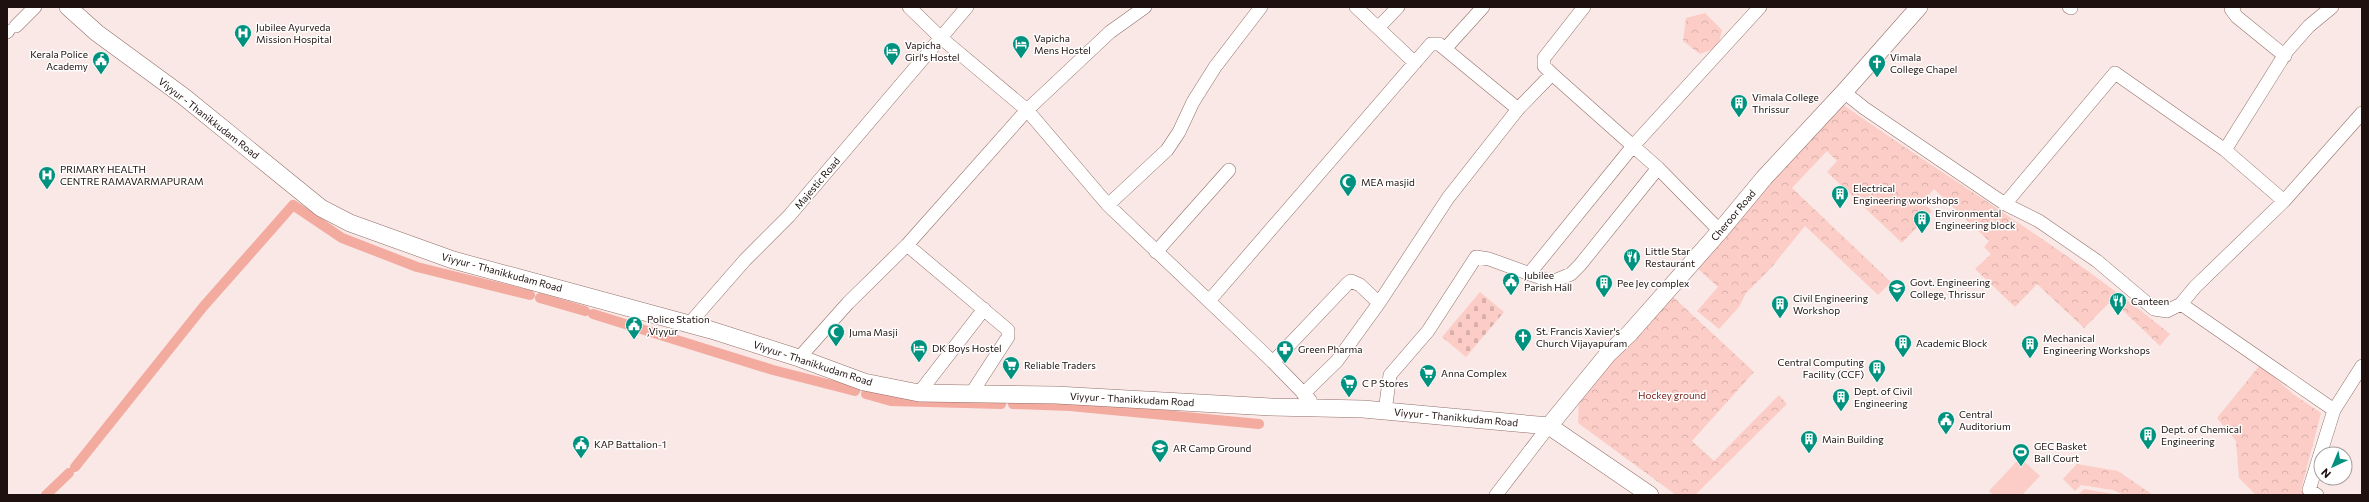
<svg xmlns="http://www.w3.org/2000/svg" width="2369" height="502" font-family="Commissioner,sans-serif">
	<defs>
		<pattern id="forest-crowns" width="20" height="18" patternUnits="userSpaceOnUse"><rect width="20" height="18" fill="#fccdc6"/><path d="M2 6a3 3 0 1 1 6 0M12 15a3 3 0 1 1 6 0" fill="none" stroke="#d8afa9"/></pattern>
		<pattern id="cemetery-stones" width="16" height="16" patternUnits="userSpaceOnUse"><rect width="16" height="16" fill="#fccdc6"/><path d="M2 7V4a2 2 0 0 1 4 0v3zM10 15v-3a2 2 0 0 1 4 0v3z" fill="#d8afa9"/></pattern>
	</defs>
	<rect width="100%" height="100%" fill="#f9e8e5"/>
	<path fill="url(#forest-crowns)" d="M 1705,13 L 1722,30 L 1718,47 L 1700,54 L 1683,41 L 1686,18 Z
		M 1842,104 C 1951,181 2067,249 2170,334 L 2160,346 L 2112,300 L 2084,328 L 2037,284 L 2015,307 L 1975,269 L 1991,254 L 1984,247 L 1989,241 L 1934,189 L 1922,202 L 1932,211 L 1902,243 L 1827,172 L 1837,161 L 1827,151 L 1792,188 L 1891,282 L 1878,295 L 1805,226 L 1771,268 L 1746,293 L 1739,307 L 1719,329 L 1697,311 L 1718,287 L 1696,267 Z
		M 1671,295 L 1754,372 L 1692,441 L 1714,461 L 1779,395 L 1787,404 L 1695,495 L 1676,495 L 1578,423 L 1579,398 Z
		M 2260,365 L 2293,394 L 2321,413 L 2301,490 L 2308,495 L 2256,495 L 2239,478 L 2236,441 L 2217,418 Z
		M 2077,464 L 2118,471 L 2153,495 L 2124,495 L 2113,490 L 2081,485 L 2075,491 L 2063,479 Z"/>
	<path fill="url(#cemetery-stones)" d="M 1480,292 L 1504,312 L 1466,357 L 1442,337 Z"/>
	<path fill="#fccdc6" d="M 2020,458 L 2040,476 L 2022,495 L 1993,495 L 1989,491 Z
		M 2084,489 L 2113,494 L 2115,495 L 2078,495 Z"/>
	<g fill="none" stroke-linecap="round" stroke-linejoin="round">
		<path stroke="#f3aa9f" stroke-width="10" d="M 540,298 L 585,311
			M 593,314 L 773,370 L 855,391
			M 866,394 L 891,401 L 1001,404
			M 1013,404 L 1070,406 L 1259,424
			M 75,467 L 203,307 L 293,205 L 342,238 L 417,267 L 530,295
			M 46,495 L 69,473"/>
		<defs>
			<path id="minor" d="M 909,7 L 940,37 L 1027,110 L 1108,205 L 1273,362 L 1310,400
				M 1356,7 L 1415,63
				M 2069,7 L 2071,8
				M 2234,7 L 2231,9 L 2237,17 L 2285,56
				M 16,26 L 35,7
				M 1378,28 L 1398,7
				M 7,32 L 8,31
				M 1445,49 L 1483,7
				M 1552,74 L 1544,66 L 1544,58 L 1584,7
				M 1844,92 L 1864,108 L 2005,204 L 2039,221 L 2097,261 L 2154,309 L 2167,311 L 2181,304 L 2195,287 L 2284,201 L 2362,113
				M 1518,109 L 1552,74 L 1633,146 L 1760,7
				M 2225,150 L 2287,51 L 2309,26 L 2332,7
				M 2005,204 L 2115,73 L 2225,150 L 2284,201
				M 1108,205 L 1167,150 L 1179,132 L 1193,102 L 1215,67 L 1261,7
				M 907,245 L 1008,330 L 1008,337 L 971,394
				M 1156,252 L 1229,170
				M 1529,274 L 1633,146 L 1658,168 L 1720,231
				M 1209,301 L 1431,44 L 1439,44 L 1518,109 L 1448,198 L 1379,303 L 1337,361 L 1303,394
				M 2181,304 L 2334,410 L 2309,490 L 2317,495
				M 689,324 L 745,260 L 789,216 L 967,7
				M 799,358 L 848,303 L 907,245 L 1027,110 L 1110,32 L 1145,7
				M 1273,362 L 1348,283 L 1351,281 L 1360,285 L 1379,303
				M 919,393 L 984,309
				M 2334,410 L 2362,366
				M 1385,411 L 1390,375 L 1428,331 L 1476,257 L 1489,259 L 1552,282 L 1571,274 L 1580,265 L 1658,168
				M 1496,495 L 1549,426"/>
			<path id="major" d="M 68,7 L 97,33 L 183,96 L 321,208 L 350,223 L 453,260 L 711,330 L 799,358 L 864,382 L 919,393 L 1056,395 L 1271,407 L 1363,409 L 1549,426 L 1650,495
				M 1549,426 L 1608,354 L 1629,334 L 1720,231 L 1764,178 L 1844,92 L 1919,7"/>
		</defs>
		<use href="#minor" stroke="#936f69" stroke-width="14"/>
		<use href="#major" stroke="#936f69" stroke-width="18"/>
		<use href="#minor" stroke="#fff" stroke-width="13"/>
		<use href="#major" stroke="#fff" stroke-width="17"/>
	</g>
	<defs>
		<symbol id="hospital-pin" viewBox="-11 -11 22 30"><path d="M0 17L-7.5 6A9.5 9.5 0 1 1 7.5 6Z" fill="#00927e" stroke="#fff"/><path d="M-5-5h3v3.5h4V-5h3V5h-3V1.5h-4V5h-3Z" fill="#fff"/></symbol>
		<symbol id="hotel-pin" viewBox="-11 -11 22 30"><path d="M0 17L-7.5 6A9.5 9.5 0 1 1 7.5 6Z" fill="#00927e" stroke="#fff"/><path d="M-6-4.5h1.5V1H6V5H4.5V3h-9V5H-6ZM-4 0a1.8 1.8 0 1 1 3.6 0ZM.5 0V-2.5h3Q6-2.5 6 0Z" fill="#fff"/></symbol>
		<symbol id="civic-pin" viewBox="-11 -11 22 30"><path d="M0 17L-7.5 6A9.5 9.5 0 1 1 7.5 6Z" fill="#00927e" stroke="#fff"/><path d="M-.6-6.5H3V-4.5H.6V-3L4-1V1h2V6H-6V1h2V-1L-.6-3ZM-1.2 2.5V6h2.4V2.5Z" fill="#fff"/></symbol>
		<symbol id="church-pin" viewBox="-11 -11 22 30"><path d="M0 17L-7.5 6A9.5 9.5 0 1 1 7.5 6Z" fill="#00927e" stroke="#fff"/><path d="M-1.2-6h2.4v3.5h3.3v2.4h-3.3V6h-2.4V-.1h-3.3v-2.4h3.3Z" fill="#fff"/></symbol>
		<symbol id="building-pin" viewBox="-11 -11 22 30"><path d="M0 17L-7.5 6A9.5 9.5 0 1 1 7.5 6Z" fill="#00927e" stroke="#fff"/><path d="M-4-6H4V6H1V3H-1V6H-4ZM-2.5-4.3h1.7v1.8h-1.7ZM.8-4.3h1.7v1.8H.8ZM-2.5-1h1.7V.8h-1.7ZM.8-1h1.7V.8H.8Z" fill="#fff"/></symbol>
		<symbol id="mosque-pin" viewBox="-11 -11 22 30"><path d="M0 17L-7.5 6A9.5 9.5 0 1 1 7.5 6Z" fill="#00927e" stroke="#fff"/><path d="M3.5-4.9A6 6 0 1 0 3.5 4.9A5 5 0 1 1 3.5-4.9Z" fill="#fff"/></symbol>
		<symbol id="restaurant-pin" viewBox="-11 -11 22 30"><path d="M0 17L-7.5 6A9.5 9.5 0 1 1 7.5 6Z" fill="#00927e" stroke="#fff"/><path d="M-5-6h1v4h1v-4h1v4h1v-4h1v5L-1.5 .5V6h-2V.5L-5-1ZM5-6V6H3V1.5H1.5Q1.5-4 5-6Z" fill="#fff"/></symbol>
		<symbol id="university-pin" viewBox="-11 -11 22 30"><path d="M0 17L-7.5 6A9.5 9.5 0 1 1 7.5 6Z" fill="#00927e" stroke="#fff"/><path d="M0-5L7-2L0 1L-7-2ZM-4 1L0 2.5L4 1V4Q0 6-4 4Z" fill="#fff"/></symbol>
		<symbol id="pharmacy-pin" viewBox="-11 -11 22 30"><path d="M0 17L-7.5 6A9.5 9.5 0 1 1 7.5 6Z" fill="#00927e" stroke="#fff"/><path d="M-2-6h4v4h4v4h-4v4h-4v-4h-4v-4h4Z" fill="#fff"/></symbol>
		<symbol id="supermarket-pin" viewBox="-11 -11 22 30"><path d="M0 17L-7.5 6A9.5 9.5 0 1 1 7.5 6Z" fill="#00927e" stroke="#fff"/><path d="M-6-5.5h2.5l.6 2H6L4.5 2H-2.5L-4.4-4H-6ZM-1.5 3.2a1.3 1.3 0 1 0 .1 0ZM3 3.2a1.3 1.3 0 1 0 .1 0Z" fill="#fff"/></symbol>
		<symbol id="stadium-pin" viewBox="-11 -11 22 30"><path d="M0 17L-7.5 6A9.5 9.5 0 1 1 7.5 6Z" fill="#00927e" stroke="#fff"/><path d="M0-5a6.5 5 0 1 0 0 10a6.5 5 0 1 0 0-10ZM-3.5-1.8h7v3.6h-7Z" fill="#fff"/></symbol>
	</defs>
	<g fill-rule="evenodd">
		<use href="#hospital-pin" x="233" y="23" width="20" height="27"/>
		<use href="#hotel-pin" x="1011" y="34" width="20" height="27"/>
		<use href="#hotel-pin" x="882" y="41" width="20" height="27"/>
		<use href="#civic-pin" x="91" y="50" width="20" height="27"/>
		<use href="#church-pin" x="1867" y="53" width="20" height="27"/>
		<use href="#building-pin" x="1729" y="93" width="20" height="27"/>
		<use href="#hospital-pin" x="37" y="165" width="20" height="27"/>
		<use href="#mosque-pin" x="1338" y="172" width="20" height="27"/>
		<use href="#building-pin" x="1830" y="184" width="20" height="27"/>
		<use href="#building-pin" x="1912" y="209" width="20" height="27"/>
		<use href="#restaurant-pin" x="1622" y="247" width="20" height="27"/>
		<use href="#civic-pin" x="1501" y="271" width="20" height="27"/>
		<use href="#building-pin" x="1594" y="273" width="20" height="27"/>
		<use href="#university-pin" x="1887" y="278" width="20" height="27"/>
		<use href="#restaurant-pin" x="2108" y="291" width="20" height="27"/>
		<use href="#building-pin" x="1770" y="294" width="20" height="27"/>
		<use href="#civic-pin" x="624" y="315" width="20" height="27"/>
		<use href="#mosque-pin" x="826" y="322" width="20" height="27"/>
		<use href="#church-pin" x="1513" y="327" width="20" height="27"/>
		<use href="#building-pin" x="1893" y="333" width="20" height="27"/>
		<use href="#building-pin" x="2020" y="334" width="20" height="27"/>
		<use href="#hotel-pin" x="909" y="338" width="20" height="27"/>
		<use href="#pharmacy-pin" x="1275" y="339" width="20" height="27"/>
		<use href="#supermarket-pin" x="1001" y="355" width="20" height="27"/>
		<use href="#building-pin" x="1867" y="358" width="20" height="27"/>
		<use href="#supermarket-pin" x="1418" y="363" width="20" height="27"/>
		<use href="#supermarket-pin" x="1339" y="373" width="20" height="27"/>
		<use href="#building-pin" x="1831" y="387" width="20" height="27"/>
		<use href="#civic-pin" x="1936" y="410" width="20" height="27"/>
		<use href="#building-pin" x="2138" y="425" width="20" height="27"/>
		<use href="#building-pin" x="1799" y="429" width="20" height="27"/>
		<use href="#civic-pin" x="571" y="434" width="20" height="27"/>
		<use href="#university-pin" x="1150" y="438" width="20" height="27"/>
		<use href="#stadium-pin" x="2011" y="442" width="20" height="27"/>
	</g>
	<g text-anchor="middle" stroke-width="3" stroke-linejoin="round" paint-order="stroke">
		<g font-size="10" fill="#1d100e" stroke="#fff" text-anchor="start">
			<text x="256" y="31">Jubilee Ayurveda<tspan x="256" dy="12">Mission Hospital</tspan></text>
			<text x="1034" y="42">Vapicha<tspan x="1034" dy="12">Mens Hostel</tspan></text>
			<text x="905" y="49">Vapicha<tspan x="905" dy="12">Girl's Hostel</tspan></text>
			<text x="88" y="58" text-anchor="end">Kerala Police<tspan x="88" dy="12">Academy</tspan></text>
			<text x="1890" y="61">Vimala<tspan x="1890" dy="12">College Chapel</tspan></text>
			<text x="1752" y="101">Vimala College<tspan x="1752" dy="12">Thrissur</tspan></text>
			<text x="60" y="173">PRIMARY HEALTH<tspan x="60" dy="12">CENTRE RAMAVARMAPURAM</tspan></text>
			<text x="1361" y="186">MEA masjid</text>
			<text x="1853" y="192">Electrical<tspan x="1853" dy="12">Engineering workshops</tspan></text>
			<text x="1935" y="217">Environmental<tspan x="1935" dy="12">Engineering block</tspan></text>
			<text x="1645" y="255">Little Star<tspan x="1645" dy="12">Restaurant</tspan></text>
			<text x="1524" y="279">Jubilee<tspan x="1524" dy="12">Parish Hall</tspan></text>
			<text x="1910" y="286">Govt. Engineering<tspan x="1910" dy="12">College, Thrissur</tspan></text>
			<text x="1617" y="287">Pee Jey complex</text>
			<text x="1793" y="302">Civil Engineering<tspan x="1793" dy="12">Workshop</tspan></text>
			<text x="2131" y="305">Canteen</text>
			<text x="647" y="323">Police Station<tspan x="647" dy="12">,Viyyur</tspan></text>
			<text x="1536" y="335">St. Francis Xavier's<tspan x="1536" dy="12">Church Vijayapuram</tspan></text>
			<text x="849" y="336">Juma Masji</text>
			<text x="2043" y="342">Mechanical<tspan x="2043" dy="12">Engineering Workshops</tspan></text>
			<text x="1916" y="347">Academic Block</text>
			<text x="932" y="352">DK Boys Hostel</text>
			<text x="1298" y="353">Green Pharma</text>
			<text x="1864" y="366" text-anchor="end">Central Computing<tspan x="1864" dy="12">Facility (CCF)</tspan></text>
			<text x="1024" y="369">Reliable Traders</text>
			<text x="1441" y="377">Anna Complex</text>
			<text x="1362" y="387">C P Stores</text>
			<text x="1854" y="395">Dept. of Civil<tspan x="1854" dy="12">Engineering</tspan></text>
			<text x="1959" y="418">Central<tspan x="1959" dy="12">Auditorium</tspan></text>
			<text x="2161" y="433">Dept. of Chemical<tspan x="2161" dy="12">Engineering</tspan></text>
			<text x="1822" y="443">Main Building</text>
			<text x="594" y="448">KAP Battalion-1</text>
			<text x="2034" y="450">GEC Basket<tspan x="2034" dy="12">Ball Court</tspan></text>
			<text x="1173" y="452">AR Camp Ground</text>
		</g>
		<g font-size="10" fill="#1d100e" stroke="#fff">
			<text transform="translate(209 118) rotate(38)" y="4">Viyyur - Thanikkudam Road</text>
			<text transform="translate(817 183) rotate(-50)" y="4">Majestic Road</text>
			<text transform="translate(1733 215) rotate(-50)" y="4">Cheroor Road</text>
			<text transform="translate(502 272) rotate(15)" y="4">Viyyur - Thanikkudam Road</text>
			<text transform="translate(813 363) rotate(18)" y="4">Viyyur - Thanikkudam Road</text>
			<text transform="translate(1132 399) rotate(3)" y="4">Viyyur - Thanikkudam Road</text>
			<text transform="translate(1456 417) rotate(5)" y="4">Viyyur - Thanikkudam Road</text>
		</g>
		<g font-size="10" fill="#76231b" stroke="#fff">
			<text x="1672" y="399">Hockey ground</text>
		</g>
	</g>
	<rect width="2369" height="502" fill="none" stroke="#1d100e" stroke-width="16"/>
	<g transform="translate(2333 466) rotate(224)"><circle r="19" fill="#ffffff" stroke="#a59f9f"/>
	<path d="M0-3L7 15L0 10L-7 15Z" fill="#00927e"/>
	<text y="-6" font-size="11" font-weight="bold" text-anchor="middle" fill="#1d100e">N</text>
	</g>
</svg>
